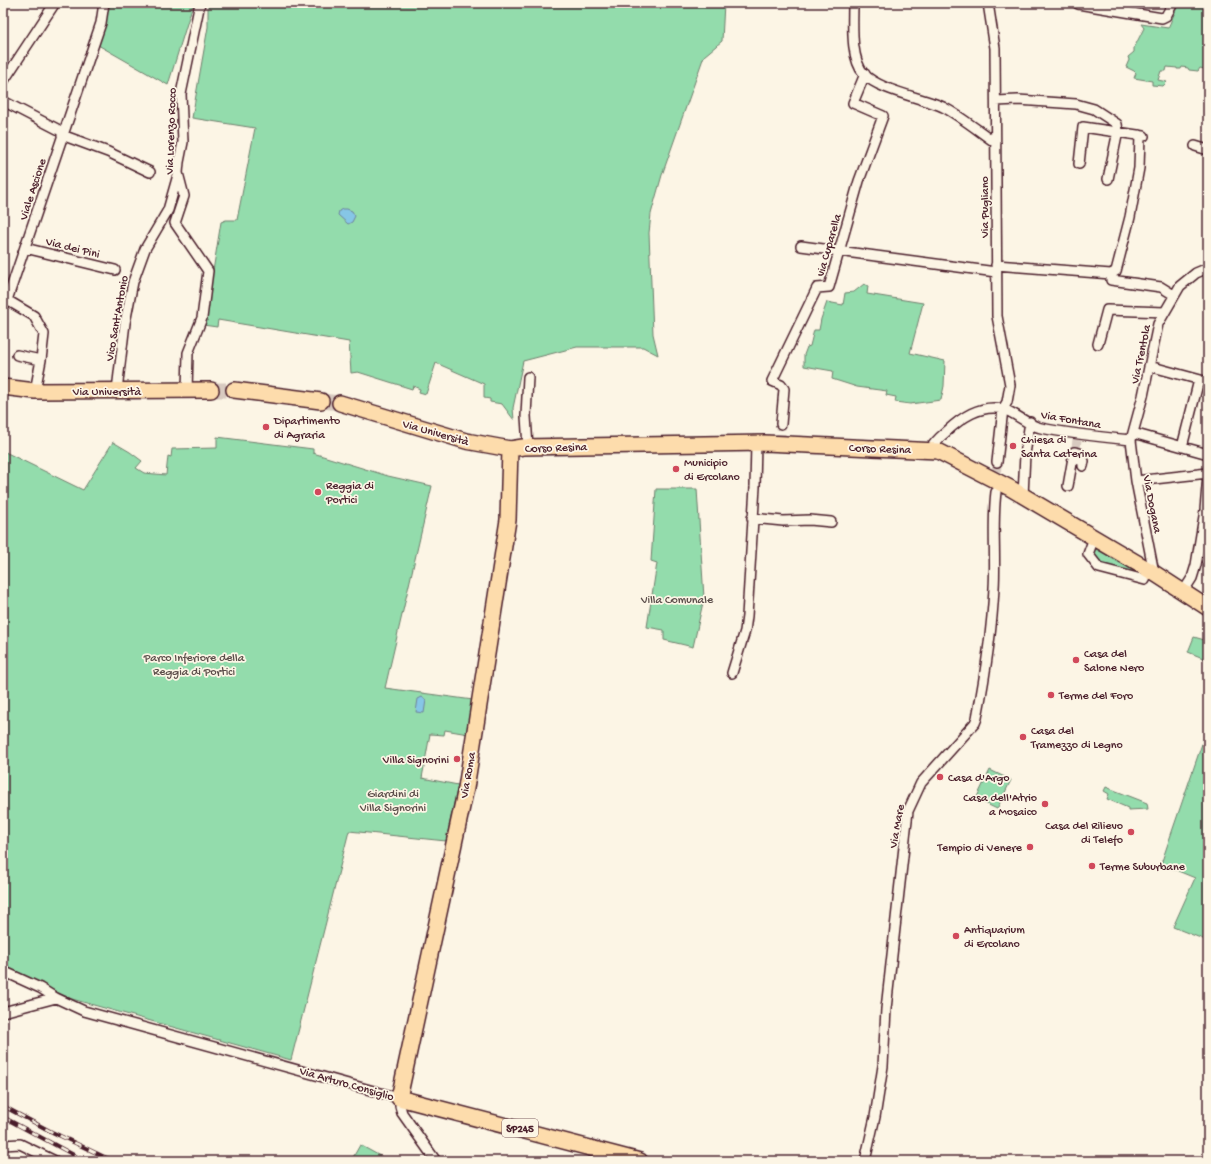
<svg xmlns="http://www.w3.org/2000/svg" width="1211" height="1164" font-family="'Gochi Hand',sans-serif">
	<rect width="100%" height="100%" fill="#fcf5e5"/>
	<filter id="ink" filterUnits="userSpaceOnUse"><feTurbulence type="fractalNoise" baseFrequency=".025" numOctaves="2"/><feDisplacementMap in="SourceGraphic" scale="8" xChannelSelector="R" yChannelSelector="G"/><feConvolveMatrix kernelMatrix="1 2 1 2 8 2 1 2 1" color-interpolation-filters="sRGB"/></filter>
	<g filter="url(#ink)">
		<path fill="#93dcac" stroke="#6e7e6c" d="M 110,3 L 137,3 L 145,7 L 147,3 L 193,4 L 168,85 L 98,45 Z
			M 208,3 L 724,3 L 722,41 L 704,56 L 662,175 L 651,214 L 649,233 L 653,334 L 658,355 L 643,347 L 577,347 L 523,361 L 513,408 L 514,420 L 502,404 L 490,402 L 490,399 L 484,398 L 484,384 L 436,363 L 426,394 L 419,392 L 420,389 L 413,386 L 412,389 L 358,372 L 351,373 L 349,342 L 218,320 L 217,327 L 203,325 L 213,271 L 221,222 L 226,220 L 237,220 L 255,128 L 192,118 L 208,27 Z
			M 1179,3 L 1208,3 L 1208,70 L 1200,68 L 1198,71 L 1189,70 L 1188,68 L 1182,67 L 1181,69 L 1177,69 L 1177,68 L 1167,67 L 1166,71 L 1161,71 L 1158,80 L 1167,82 L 1163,86 L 1152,85 L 1152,81 L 1134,78 L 1136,73 L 1134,71 L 1126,67 L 1129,60 L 1128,57 L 1134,52 L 1134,48 L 1144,28 L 1141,24 L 1168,28 Z
			M 864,284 L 868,286 L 867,294 L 923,303 L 910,353 L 945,361 L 944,386 L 941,400 L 910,404 L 895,402 L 896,397 L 886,395 L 887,391 L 857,387 L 832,379 L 833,371 L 804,366 L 804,355 L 807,347 L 810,346 L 814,330 L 819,330 L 821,319 L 827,302 L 843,305 L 845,293 L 854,292 Z
			M 217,437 L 313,449 L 313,453 L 388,476 L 432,486 L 385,688 L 473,700 L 468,734 L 445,730 L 444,735 L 430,734 L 422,778 L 458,785 L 446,841 L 349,831 L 291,1060 L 72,999 L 3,967 L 3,451 L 83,490 L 113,442 L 130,452 L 142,461 L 136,468 L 144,473 L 166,475 L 168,456 L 171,457 L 172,449 L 217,448 Z
			M 656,489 L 697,489 L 704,598 L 693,647 L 664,640 L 664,630 L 647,627 L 657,563 L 651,561 Z
			M 1092,547 L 1138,572 L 1136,578 L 1107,569 L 1089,552 Z
			M 1194,637 L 1208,641 L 1208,660 L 1188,652 Z
			M 1206,732 L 1208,732 L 1208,941 L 1173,927 L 1195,878 L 1161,864 Z
			M 990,770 L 1011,780 L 997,809 L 976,799 Z
			M 1106,787 L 1147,803 L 1148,809 L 1128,810 L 1128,808 L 1107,799 L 1109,794 L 1104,791 Z
			M 360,1145 L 389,1161 L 351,1161 Z"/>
		<path fill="#86c6e6" stroke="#6e839b" d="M 342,209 L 347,209 L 352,211 L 355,216 L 352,222 L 348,224 L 338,215 L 339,211 Z
			M 422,697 L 426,700 L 424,713 L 416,712 L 418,699 Z"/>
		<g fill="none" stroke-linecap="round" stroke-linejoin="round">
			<path stroke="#d8cac0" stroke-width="9" stroke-dasharray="9 4.5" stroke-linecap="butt" d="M 781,443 L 781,424
				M 1076,449 L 1077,439
				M 996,485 L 997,462"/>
			<path stroke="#d8cac0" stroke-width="15" stroke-dasharray="15 8" stroke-linecap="butt" d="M 211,390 L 234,390
				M 321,401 L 340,403"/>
			<defs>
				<path id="street" d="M 853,3 C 853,24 850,58 864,74 C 878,90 923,98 943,107 C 959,115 980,132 996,143
					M 988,3 L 995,48 L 997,316 L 1010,385 L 1007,402 L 1003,409 L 997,462
					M 1078,4 L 1162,18 L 1166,16 L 1173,3
					M 3,82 L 55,3
					M 3,101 L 63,132
					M 996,101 L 1018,100 L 1076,104 L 1094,109 L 1117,124 L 1118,131 L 1108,179
					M 62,135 L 108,152 L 150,172
					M 1195,146 L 1208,150
					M 1079,164 L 1083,127 L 1144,136
					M 801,246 L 996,272
					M 25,248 L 115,270
					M 996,265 L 1111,274 L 1111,280 L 1161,287 L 1174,295
					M 1111,274 L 1116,271 L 1130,217 L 1139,168 L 1140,135
					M 1098,344 L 1107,310 L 1165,312
					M 17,355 L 41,360
					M 1149,366 L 1208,382
					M 117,390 L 125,323 L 133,282 L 145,249 L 168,210 L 178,175
					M 35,391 L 41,360 L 44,334 L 34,316 L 7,300 L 101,23 L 104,3
					M 187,391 L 188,353 L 202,318 L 208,271 L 175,223 L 184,196 L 178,173 L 179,162 L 183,142 L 181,94 L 200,3
					M 781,424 L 784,389 L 781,385 L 772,381 L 817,288 L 829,287 L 859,181 L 883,116 L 853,103 L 865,74
					M 1133,433 L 1208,454
					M 528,447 L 526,416 L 528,377
					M 1182,447 L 1199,380
					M 930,450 C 934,442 940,437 946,432 C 961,418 980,404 1003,409 C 1016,413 1027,425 1041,428 C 1071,434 1101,437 1131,440
					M 1136,481 L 1208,473
					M 1068,486 L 1074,452 L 1079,453 L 1079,460 L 1084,461 L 1083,466
					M 1023,496 L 1025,454 L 1030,422
					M 752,518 L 783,521 L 810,520 L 831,522
					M 1094,538 L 1088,554 L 1099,568 L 1145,580 L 1149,570
					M 1154,573 L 1136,481 L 1131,440 L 1143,396 L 1158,324 L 1180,286 L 1196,273 L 1208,268
					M 1183,592 L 1192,578 L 1196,565 L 1205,510 L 1208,475
					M 732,673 L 745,631 L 747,616 L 755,487 L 756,443
					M 3,971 L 40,988 L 56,998 L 84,1011 L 399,1098
					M 3,1012 L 56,998
					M 402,1098 L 400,1106 L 402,1113 L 436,1161
					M 3,1145 L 20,1144 L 55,1161
					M 865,1161 L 875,1117 L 883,1066 L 886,1009 L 908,811 L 921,783 L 975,723 L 977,718 C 985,676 992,630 994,588 C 996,556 992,524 996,492"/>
				<path id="primary" d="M 3,387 L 35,391 L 211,390
					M 234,390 L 321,401
					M 340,403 L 466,441 L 510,449 L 523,447 L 765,443 L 938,451 L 1010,488 L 1154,573 L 1208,608
					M 510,449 L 508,520 L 466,788 L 399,1098 L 640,1161"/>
			</defs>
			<use href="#street" stroke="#4a1f2b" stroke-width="12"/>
			<use href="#primary" stroke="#4a1f2b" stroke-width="18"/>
			<use href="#street" stroke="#fcf5e5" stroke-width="9"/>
			<use href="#primary" stroke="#fddcac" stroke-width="15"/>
			<defs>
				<path id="rail" d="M 3,1106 L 52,1132 L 113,1161
					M 3,1117 L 85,1161"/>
			</defs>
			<use href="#rail" stroke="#4a1f2b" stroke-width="4"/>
			<use href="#rail" stroke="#fcf5e5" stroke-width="2.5" stroke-dasharray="8" stroke-linecap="butt"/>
		</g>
	</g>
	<g fill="#d1495b" stroke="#fcf5e5" stroke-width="1.5">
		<circle cx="266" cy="427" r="4"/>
		<circle cx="1013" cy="446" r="4"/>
		<circle cx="676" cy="469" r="4"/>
		<circle cx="318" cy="492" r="4"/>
		<circle cx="1076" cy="660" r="4"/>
		<circle cx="1051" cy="695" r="4"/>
		<circle cx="1023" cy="737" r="4"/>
		<circle cx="457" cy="759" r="4"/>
		<circle cx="940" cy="777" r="4"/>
		<circle cx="1045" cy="804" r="4"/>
		<circle cx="1131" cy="832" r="4"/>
		<circle cx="1030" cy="847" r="4"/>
		<circle cx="1092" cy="866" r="4"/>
		<circle cx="956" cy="936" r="4"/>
	</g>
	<g text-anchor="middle" stroke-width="3.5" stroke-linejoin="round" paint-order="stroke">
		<rect fill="#fcf5e5" stroke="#7f5f63" stroke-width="1" x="502" y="1119" width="36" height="18" rx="3"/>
		<g font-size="11" font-weight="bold" fill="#4a1f2b">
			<text x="520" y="1132">SP245</text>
		</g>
		<g font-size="12" fill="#4a1f2b" stroke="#fcf5e5">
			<text transform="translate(170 131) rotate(-88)" y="4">Via Lorenzo Rocco</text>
			<text transform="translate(32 189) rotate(-72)" y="4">Viale Ascione</text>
			<text transform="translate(984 207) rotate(-90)" y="4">Via Pugliano</text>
			<text transform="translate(828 245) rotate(-74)" y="4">via Cuparella</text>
			<text transform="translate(73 247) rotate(14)" y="4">Via dei Pini</text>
			<text transform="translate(116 318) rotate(-80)" y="4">Vico Sant'Antonio</text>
			<text transform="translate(1140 354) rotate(-78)" y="4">Via Trentola</text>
			<text x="107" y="395">Via Università</text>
			<text transform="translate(1071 419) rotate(10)" y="4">Via Fontana</text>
			<text transform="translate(436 432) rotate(16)" y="4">Via Università</text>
			<text transform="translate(556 447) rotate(-2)" y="4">Corso Resina</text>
			<text transform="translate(880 448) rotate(2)" y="4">Corso Resina</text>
			<text transform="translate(1153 504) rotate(79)" y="4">Via Dogana</text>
			<text transform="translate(467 775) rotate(-80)" y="4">Via Roma</text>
			<text transform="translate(896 826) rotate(-80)" y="4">Via Mare</text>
			<text transform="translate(347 1083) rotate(16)" y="4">Via Arturo Consiglio</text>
		</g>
		<g font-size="12" fill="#4a1f2b" stroke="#fcf5e5" text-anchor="start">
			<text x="274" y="424">Dipartimento<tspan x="274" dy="14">di Agraria</tspan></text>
			<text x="1021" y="443">Chiesa di<tspan x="1021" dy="14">Santa Caterina</tspan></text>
			<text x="684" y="466">Municipio<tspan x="684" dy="14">di Ercolano</tspan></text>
			<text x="326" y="489">Reggia di<tspan x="326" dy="14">Portici</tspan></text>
			<text x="1084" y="657">Casa del<tspan x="1084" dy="14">Salone Nero</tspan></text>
			<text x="1059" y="699">Terme del Foro</text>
			<text x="1031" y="734">Casa del<tspan x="1031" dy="14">Tramezzo di Legno</tspan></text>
			<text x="449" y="763" text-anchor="end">Villa Signorini</text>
			<text x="948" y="781">Casa d'Argo</text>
			<text x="1037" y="801" text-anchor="end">Casa dell'Atrio<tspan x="1037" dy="14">a Mosaico</tspan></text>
			<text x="1123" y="829" text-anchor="end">Casa del Rilievo<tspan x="1123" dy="14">di Telefo</tspan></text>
			<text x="1022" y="851" text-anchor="end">Tempio di Venere</text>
			<text x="1100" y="870">Terme Suburbane</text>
			<text x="964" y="933">Antiquarium<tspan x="964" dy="14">di Ercolano</tspan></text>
		</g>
		<g font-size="12" fill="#5c4e4b" stroke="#fcf5e5">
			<text x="677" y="603">Villa Comunale</text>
			<text x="194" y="661">Parco Inferiore della<tspan x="194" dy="14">Reggia di Portici</tspan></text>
			<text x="393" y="797">Giardini di<tspan x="393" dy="14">Villa Signorini</tspan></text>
		</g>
	</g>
	<rect width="1211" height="1164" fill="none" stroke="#fcf5e5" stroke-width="16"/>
	<rect x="8" y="8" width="1195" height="1148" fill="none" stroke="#4a1f2b" stroke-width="1.5" filter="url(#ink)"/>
</svg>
